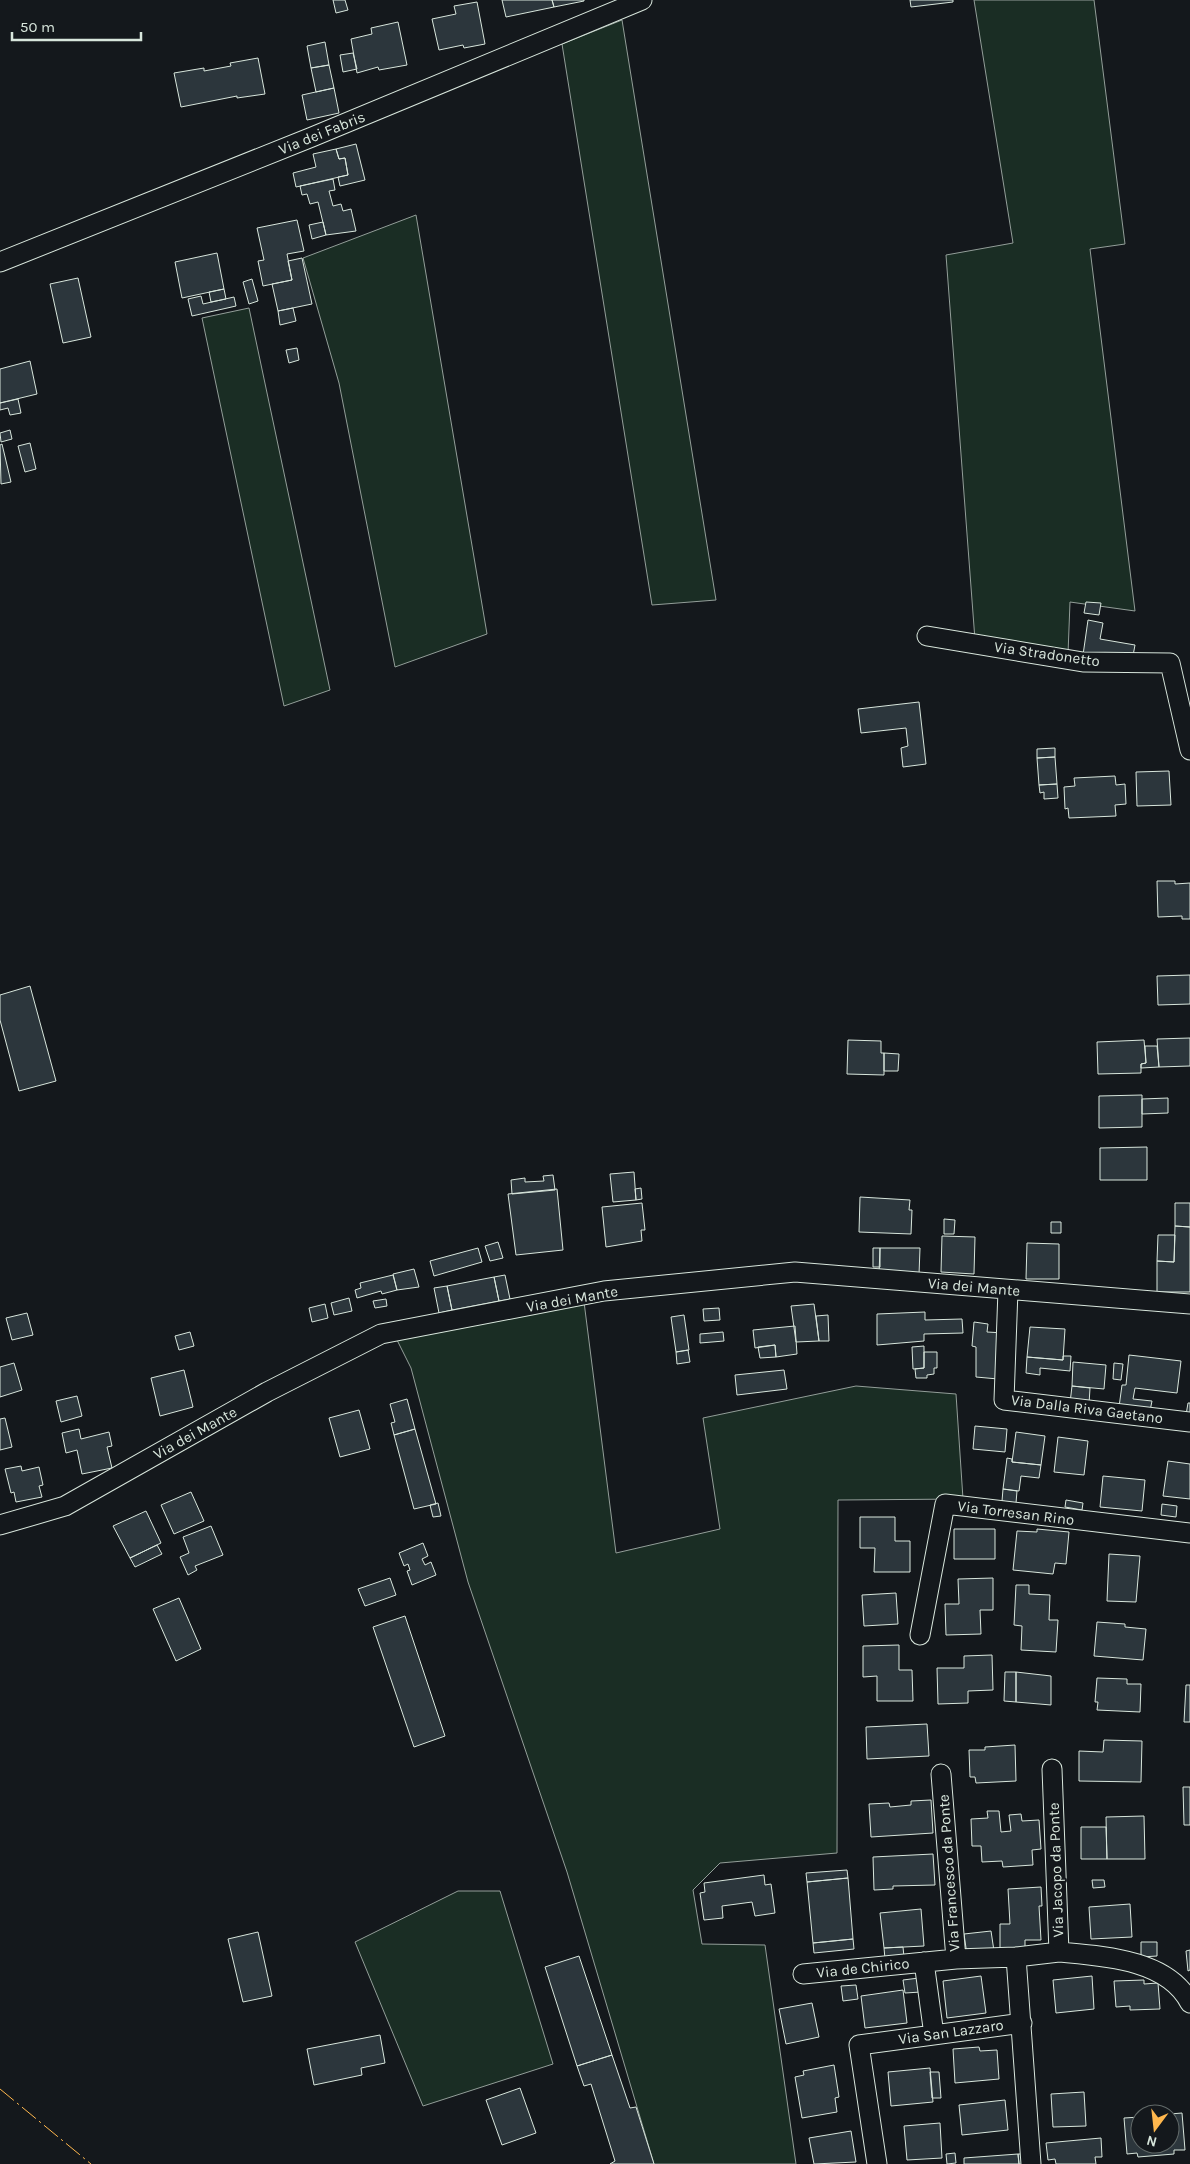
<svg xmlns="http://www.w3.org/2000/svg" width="1190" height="2164" font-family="Karla,sans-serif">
	<rect width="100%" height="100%" fill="#14181c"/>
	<path fill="#1a2d24" stroke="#939e99" d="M 974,0 L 1094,0 L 1125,244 L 1090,249 L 1135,611 L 1070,602 L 1068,654 L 975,640 L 946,255 L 1013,243 Z
		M 622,20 L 716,600 L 652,605 L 562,44 Z
		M 416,215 L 487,634 L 395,667 L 339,383 L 303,258 Z
		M 249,308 L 330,690 L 284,706 L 202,318 Z
		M 583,1294 L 616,1553 L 720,1529 L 703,1418 L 856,1386 L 956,1394 L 963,1499 L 838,1500 L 837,1853 L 720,1863 L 693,1890 L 702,1944 L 765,1945 L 796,2164 L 654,2164 L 567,1872 L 468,1582 L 411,1368 L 394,1334 Z
		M 458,1891 L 500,1891 L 553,2064 L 423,2106 L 355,1942 Z"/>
	<path fill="#2c363c" stroke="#d8e6dc" d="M 333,0 L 345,0 L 348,10 L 336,13 Z
		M 502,0 L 552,0 L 554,7 L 506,17 Z
		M 552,0 L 584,0 L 584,1 L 554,7 Z
		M 910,0 L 953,0 L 953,2 L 911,7 Z
		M 477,2 L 485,44 L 464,48 L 463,45 L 439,50 L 432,19 L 456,14 L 454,6 Z
		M 398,22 L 407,65 L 379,70 L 378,67 L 357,73 L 351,39 L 372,34 L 371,28 Z
		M 325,42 L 329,65 L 311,68 L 307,46 Z
		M 353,53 L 357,69 L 343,72 L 340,55 Z
		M 258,58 L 265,94 L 237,98 L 237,96 L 181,107 L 174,73 L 204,68 L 204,71 L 231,66 L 230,63 Z
		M 329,65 L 334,88 L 316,92 L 311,68 Z
		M 334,88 L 339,113 L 307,120 L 302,95 Z
		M 356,144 L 365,180 L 340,186 L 338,177 L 348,175 L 345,158 L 339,159 L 336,149 Z
		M 336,149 L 339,159 L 345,158 L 348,175 L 296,187 L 293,173 L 316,167 L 313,154 Z
		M 333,179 L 335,190 L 329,191 L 333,206 L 341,204 L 343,211 L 351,209 L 356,231 L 326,235 L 318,202 L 310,204 L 307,194 L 302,195 L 300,186 Z
		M 297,220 L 304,251 L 287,254 L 292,280 L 263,286 L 258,261 L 264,260 L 257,228 Z
		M 323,222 L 326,235 L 312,239 L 309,225 Z
		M 217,253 L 224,289 L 182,298 L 175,262 Z
		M 302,258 L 312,304 L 278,311 L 272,284 L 292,280 L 288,261 Z
		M 78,278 L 91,337 L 63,343 L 50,284 Z
		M 252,279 L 258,301 L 249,304 L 243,282 Z
		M 224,289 L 226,299 L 211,302 L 209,292 Z
		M 201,296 L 203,304 L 234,297 L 236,306 L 192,316 L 188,299 Z
		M 293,308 L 296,321 L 280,325 L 278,311 Z
		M 297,348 L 299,360 L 289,363 L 286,350 Z
		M 30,361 L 37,394 L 0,403 L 0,369 Z
		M 18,399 L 21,413 L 10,415 L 8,408 L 0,410 L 0,403 Z
		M 10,430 L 12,439 L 1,442 L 0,433 Z
		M 30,443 L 36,469 L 25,472 L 18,446 Z
		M 2,444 L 11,482 L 1,484 L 0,445 Z
		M 1086,602 L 1101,603 L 1099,615 L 1084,613 Z
		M 1088,620 L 1103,623 L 1100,639 L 1135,645 L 1132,661 L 1083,655 Z
		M 919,702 L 926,764 L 903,767 L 901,748 L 908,746 L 906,728 L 861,733 L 858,709 Z
		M 1055,748 L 1055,757 L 1037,758 L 1037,749 Z
		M 1055,757 L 1057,784 L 1039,785 L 1037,758 Z
		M 1169,771 L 1171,805 L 1137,806 L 1136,772 Z
		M 1115,776 L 1116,785 L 1125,784 L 1126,804 L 1115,805 L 1116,816 L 1069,818 L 1068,808 L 1065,809 L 1064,787 L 1075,786 L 1074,778 Z
		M 1057,784 L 1058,798 L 1044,799 L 1044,792 L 1040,793 L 1039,785 Z
		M 1157,881 L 1175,881 L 1175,884 L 1190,883 L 1190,919 L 1182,919 L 1182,916 L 1158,917 Z
		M 1190,975 L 1190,1004 L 1158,1005 L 1157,976 Z
		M 30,986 L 56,1081 L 19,1091 L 0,1020 L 0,995 Z
		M 1190,1038 L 1190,1066 L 1159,1067 L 1157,1039 Z
		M 848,1040 L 881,1041 L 881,1053 L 884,1053 L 884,1075 L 847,1074 Z
		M 1144,1040 L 1146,1063 L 1141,1064 L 1141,1073 L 1098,1074 L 1097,1042 Z
		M 1145,1046 L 1157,1046 L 1159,1067 L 1141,1068 L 1141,1064 L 1146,1063 Z
		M 884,1053 L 899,1054 L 898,1071 L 884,1071 Z
		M 1142,1095 L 1142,1127 L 1099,1128 L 1099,1096 Z
		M 1168,1098 L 1168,1113 L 1142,1114 L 1142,1099 Z
		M 1147,1147 L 1147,1180 L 1100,1180 L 1100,1148 Z
		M 634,1172 L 636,1200 L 613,1202 L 610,1174 Z
		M 553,1175 L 555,1190 L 512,1194 L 511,1180 L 525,1178 L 525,1182 L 544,1181 L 543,1176 Z
		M 641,1188 L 642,1199 L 636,1200 L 635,1189 Z
		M 557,1189 L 563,1250 L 516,1255 L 508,1194 Z
		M 860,1197 L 910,1200 L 909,1210 L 912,1210 L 911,1234 L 859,1232 Z
		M 642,1203 L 645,1230 L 641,1230 L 642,1241 L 606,1247 L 602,1207 Z
		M 1175,1203 L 1190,1203 L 1190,1227 L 1175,1226 Z
		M 944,1219 L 955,1220 L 954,1234 L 944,1234 Z
		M 1051,1222 L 1061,1222 L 1061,1233 L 1051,1233 Z
		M 1175,1226 L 1190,1227 L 1190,1292 L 1157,1292 L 1157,1261 L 1174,1262 Z
		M 1158,1235 L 1175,1235 L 1174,1262 L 1157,1261 Z
		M 942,1236 L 975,1237 L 974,1274 L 941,1272 Z
		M 498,1242 L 503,1258 L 490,1261 L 485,1246 Z
		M 1027,1243 L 1059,1244 L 1059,1279 L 1026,1279 Z
		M 478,1248 L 482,1262 L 434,1276 L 430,1261 Z
		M 873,1248 L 880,1248 L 880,1267 L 873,1267 Z
		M 880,1248 L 920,1248 L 919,1275 L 879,1274 Z
		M 414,1269 L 419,1287 L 397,1290 L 393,1274 Z
		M 393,1275 L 397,1290 L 382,1294 L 381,1291 L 357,1298 L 355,1290 L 361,1288 L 360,1283 Z
		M 505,1275 L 510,1299 L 499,1301 L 494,1277 Z
		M 494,1277 L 499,1301 L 452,1310 L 447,1286 Z
		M 447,1286 L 452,1310 L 439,1313 L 434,1288 Z
		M 349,1298 L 352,1311 L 334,1315 L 331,1303 Z
		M 386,1299 L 387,1306 L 375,1308 L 373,1301 Z
		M 325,1304 L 328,1318 L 312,1322 L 309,1308 Z
		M 814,1304 L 819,1341 L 796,1342 L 791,1306 Z
		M 719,1308 L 720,1320 L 704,1321 L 703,1309 Z
		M 925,1312 L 925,1320 L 962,1319 L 963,1333 L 924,1334 L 924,1341 L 877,1345 L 877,1314 Z
		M 27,1313 L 33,1335 L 12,1340 L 6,1318 Z
		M 684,1315 L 689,1350 L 676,1352 L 671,1317 Z
		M 828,1315 L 829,1341 L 819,1341 L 816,1316 Z
		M 974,1322 L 988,1324 L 987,1332 L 1005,1333 L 998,1379 L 976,1377 L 976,1347 L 972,1346 Z
		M 795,1326 L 797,1354 L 776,1357 L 775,1345 L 755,1348 L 753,1330 Z
		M 1030,1327 L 1065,1329 L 1063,1360 L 1027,1357 Z
		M 190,1332 L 194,1346 L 179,1350 L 175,1336 Z
		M 723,1332 L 724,1341 L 700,1343 L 700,1334 Z
		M 775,1345 L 776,1357 L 760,1358 L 758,1347 Z
		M 924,1346 L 924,1368 L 913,1369 L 912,1347 Z
		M 688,1350 L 690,1362 L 677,1364 L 676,1352 Z
		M 924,1352 L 937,1352 L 937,1368 L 934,1368 L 934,1374 L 927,1375 L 927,1378 L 916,1378 L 915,1369 L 924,1368 Z
		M 1129,1355 L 1181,1361 L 1177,1393 L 1135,1388 L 1133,1399 L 1152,1401 L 1150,1411 L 1119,1407 L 1122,1385 L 1126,1385 Z
		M 1063,1356 L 1071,1356 L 1070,1371 L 1040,1368 L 1040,1375 L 1026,1373 L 1027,1357 L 1063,1360 Z
		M 1073,1362 L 1106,1365 L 1104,1389 L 1072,1386 Z
		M 14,1363 L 22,1390 L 0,1397 L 0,1367 Z
		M 1114,1363 L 1123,1364 L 1121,1380 L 1113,1379 Z
		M 184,1370 L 193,1407 L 160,1416 L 151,1378 Z
		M 784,1370 L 787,1389 L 737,1395 L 735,1375 Z
		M 1072,1386 L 1090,1388 L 1089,1404 L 1070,1403 Z
		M 77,1396 L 82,1416 L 61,1422 L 56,1401 Z
		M 407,1399 L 415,1429 L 394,1435 L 391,1423 L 395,1422 L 390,1404 Z
		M 1188,1403 L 1190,1403 L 1190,1416 L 1186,1415 Z
		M 359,1410 L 370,1449 L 340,1457 L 329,1418 Z
		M 5,1418 L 12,1447 L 0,1450 L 0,1419 Z
		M 975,1426 L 1007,1429 L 1005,1452 L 973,1449 Z
		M 79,1429 L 81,1439 L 109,1432 L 112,1446 L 107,1447 L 112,1468 L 82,1474 L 77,1450 L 66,1453 L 62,1433 Z
		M 415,1429 L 436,1504 L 414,1509 L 394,1435 Z
		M 1016,1432 L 1045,1436 L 1041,1465 L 1012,1462 Z
		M 1058,1437 L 1088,1441 L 1084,1475 L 1054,1472 Z
		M 1007,1458 L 1012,1459 L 1012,1462 L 1041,1465 L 1039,1478 L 1021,1476 L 1019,1491 L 1003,1489 Z
		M 1168,1461 L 1190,1464 L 1190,1499 L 1163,1496 Z
		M 21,1466 L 22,1471 L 39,1467 L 43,1485 L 39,1486 L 42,1497 L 16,1502 L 14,1492 L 11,1493 L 5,1469 Z
		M 1103,1476 L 1145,1480 L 1142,1511 L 1100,1507 Z
		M 1003,1489 L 1017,1491 L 1016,1503 L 1002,1501 Z
		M 191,1492 L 204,1521 L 174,1534 L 161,1505 Z
		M 1066,1500 L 1083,1503 L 1082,1510 L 1065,1507 Z
		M 438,1503 L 441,1516 L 433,1517 L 430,1505 Z
		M 1162,1504 L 1177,1506 L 1176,1517 L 1161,1515 Z
		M 146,1511 L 161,1543 L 130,1558 L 113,1526 Z
		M 860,1517 L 895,1517 L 895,1541 L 910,1541 L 910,1572 L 874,1572 L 875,1548 L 860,1548 Z
		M 211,1526 L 223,1555 L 195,1566 L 197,1570 L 188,1575 L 180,1557 L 189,1553 L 183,1537 Z
		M 954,1529 L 995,1529 L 995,1559 L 954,1559 Z
		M 1037,1529 L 1069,1532 L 1066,1564 L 1055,1563 L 1053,1574 L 1013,1570 L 1017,1531 L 1037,1532 Z
		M 423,1543 L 428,1556 L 422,1559 L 425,1565 L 431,1562 L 436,1575 L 412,1585 L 407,1571 L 410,1570 L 408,1564 L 404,1566 L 399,1553 Z
		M 157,1545 L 162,1554 L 135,1567 L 130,1558 Z
		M 1109,1554 L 1140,1556 L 1136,1602 L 1107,1601 Z
		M 390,1578 L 396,1595 L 365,1606 L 358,1589 Z
		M 993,1578 L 993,1610 L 980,1610 L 981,1634 L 946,1635 L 945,1604 L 959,1604 L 958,1579 Z
		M 1016,1585 L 1029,1585 L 1029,1594 L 1050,1595 L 1049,1620 L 1058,1620 L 1056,1652 L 1021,1650 L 1022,1626 L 1014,1625 Z
		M 896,1593 L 898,1624 L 864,1626 L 862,1595 Z
		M 179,1598 L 201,1649 L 176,1661 L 153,1609 Z
		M 405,1616 L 445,1736 L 414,1747 L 373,1627 Z
		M 1097,1622 L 1125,1624 L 1125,1627 L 1146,1629 L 1143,1660 L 1094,1656 Z
		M 899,1645 L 899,1670 L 912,1670 L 913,1701 L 877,1701 L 877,1676 L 863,1677 L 863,1646 Z
		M 992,1655 L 993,1690 L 968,1691 L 968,1703 L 938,1704 L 937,1668 L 964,1668 L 964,1656 Z
		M 1005,1672 L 1016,1672 L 1016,1702 L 1004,1701 Z
		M 1016,1672 L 1051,1676 L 1051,1705 L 1016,1702 Z
		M 1097,1678 L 1127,1679 L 1127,1684 L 1141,1684 L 1140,1712 L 1097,1710 L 1098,1702 L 1095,1702 Z
		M 1186,1685 L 1190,1685 L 1190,1722 L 1184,1722 Z
		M 927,1724 L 929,1756 L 867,1759 L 866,1727 Z
		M 1104,1740 L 1142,1741 L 1141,1782 L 1079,1781 L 1079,1751 L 1103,1752 Z
		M 1015,1745 L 1016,1781 L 976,1783 L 975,1777 L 970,1777 L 969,1750 L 985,1750 L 985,1747 Z
		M 1183,1787 L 1190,1787 L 1190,1825 L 1184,1825 Z
		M 931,1800 L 933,1833 L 871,1837 L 869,1804 L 889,1803 L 890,1807 L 911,1805 L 911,1801 Z
		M 987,1811 L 999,1811 L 1001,1832 L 1011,1831 L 1009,1815 L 1021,1814 L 1022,1821 L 1039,1820 L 1041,1849 L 1032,1850 L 1033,1865 L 1003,1867 L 1002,1861 L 982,1862 L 981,1846 L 972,1846 L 971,1819 L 988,1818 Z
		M 1144,1816 L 1145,1859 L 1107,1859 L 1106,1817 Z
		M 1081,1827 L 1106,1827 L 1107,1859 L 1081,1859 Z
		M 933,1854 L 935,1885 L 893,1886 L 893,1889 L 874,1890 L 873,1857 Z
		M 847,1870 L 848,1878 L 807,1882 L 806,1873 Z
		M 764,1875 L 765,1885 L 771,1884 L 775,1913 L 755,1916 L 752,1902 L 722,1906 L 723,1918 L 704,1920 L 700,1893 L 705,1892 L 704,1883 Z
		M 848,1878 L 853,1939 L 813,1943 L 807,1882 Z
		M 1092,1880 L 1104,1880 L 1105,1887 L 1093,1888 Z
		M 1041,1887 L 1042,1906 L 1039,1906 L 1041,1940 L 1025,1940 L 1025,1947 L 1000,1948 L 1000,1924 L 1010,1924 L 1008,1889 Z
		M 1130,1904 L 1132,1937 L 1091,1939 L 1089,1907 Z
		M 921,1909 L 924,1946 L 884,1948 L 880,1913 Z
		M 991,1931 L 994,1951 L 967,1955 L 964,1934 Z
		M 258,1932 L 272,1996 L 243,2002 L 228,1939 Z
		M 853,1939 L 854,1949 L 814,1953 L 813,1943 Z
		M 1141,1942 L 1157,1942 L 1157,1956 L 1141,1957 Z
		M 903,1947 L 904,1957 L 885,1959 L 884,1948 Z
		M 1190,1950 L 1190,1970 L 1188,1971 L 1186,1951 Z
		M 579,1956 L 612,2055 L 577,2066 L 545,1967 Z
		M 981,1976 L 986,2013 L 947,2018 L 943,1981 Z
		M 1092,1976 L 1094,2009 L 1056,2013 L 1053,1980 Z
		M 919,1978 L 921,1992 L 905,1993 L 903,1980 Z
		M 1144,1980 L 1144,1984 L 1158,1983 L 1160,2009 L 1130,2010 L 1130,2006 L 1116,2007 L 1114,1981 Z
		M 856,1985 L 858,1999 L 843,2001 L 841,1986 Z
		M 903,1990 L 907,2023 L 865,2028 L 861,1996 Z
		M 812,2003 L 819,2037 L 786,2044 L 779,2009 Z
		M 380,2035 L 385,2063 L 361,2068 L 362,2075 L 314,2085 L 307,2049 Z
		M 979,2047 L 980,2051 L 997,2050 L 999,2079 L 955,2083 L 953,2049 Z
		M 612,2055 L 630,2108 L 636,2107 L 654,2164 L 610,2164 L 615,2161 L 591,2084 L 584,2086 L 577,2066 Z
		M 834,2065 L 839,2097 L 835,2098 L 837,2112 L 802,2118 L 795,2077 L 804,2075 L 803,2071 Z
		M 930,2068 L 933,2102 L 891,2106 L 888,2072 Z
		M 930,2072 L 939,2072 L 941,2098 L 932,2098 Z
		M 520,2088 L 536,2133 L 502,2145 L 486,2100 Z
		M 1084,2092 L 1086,2126 L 1053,2127 L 1051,2094 Z
		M 1005,2100 L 1008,2130 L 962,2135 L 959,2105 Z
		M 1182,2113 L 1185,2150 L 1174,2150 L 1174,2154 L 1138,2157 L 1137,2153 L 1127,2154 L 1124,2118 L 1140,2117 L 1140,2144 L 1170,2144 L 1170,2114 Z
		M 940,2123 L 942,2158 L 907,2160 L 904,2126 Z
		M 851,2131 L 856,2162 L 814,2164 L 809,2138 Z
		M 1101,2138 L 1102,2157 L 1095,2157 L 1096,2164 L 1056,2164 L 1055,2159 L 1048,2160 L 1046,2143 Z
		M 955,2153 L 956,2163 L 947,2164 L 946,2154 Z
		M 1018,2154 L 1026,2154 L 1027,2164 L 1019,2164 Z
		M 1018,2154 L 1019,2164 L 964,2164 L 964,2158 Z"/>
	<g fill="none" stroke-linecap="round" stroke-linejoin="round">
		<defs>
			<path id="minor" d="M 0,262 L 312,137 L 642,0
				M 927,636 L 1083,662 L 1170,663 L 1190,750
				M 1008,1290 L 1004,1400 L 1190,1422
				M 0,1525 L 65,1506 L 267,1392 L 381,1334 L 604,1291 L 795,1272 L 1190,1304
				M 920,1635 L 945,1504 L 1190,1533
				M 941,1774 L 956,1959
				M 1059,1952 C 1102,1956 1168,1959 1190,2003
				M 1016,1957 L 1031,2164
				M 924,1962 L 934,2035
				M 803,1974 L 956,1959 L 1016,1957 L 1059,1952 L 1052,1769
				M 877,2164 L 859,2045 L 1022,2023"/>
		</defs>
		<use href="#minor" stroke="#d8e6dc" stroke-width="21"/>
		<use href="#minor" stroke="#14181c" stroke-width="19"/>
		<path stroke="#ffb74d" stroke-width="1" stroke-dasharray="18 4 2.5 4" stroke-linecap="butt" d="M 0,2089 L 91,2164"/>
	</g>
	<g text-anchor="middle" stroke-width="4" stroke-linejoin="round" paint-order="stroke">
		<g font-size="15" fill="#d8e6dc" stroke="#14181c">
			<text transform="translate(322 133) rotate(-22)" y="5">Via dei Fabris</text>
			<text transform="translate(1047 654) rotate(8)" y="5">Via Stradonetto</text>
			<text transform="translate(974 1287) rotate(5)" y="5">Via dei Mante</text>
			<text transform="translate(572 1299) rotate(-10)" y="5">Via dei Mante</text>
			<text transform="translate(1087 1409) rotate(7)" y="5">Via Dalla Riva Gaetano</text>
			<text transform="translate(195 1433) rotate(-29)" y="5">Via dei Mante</text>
			<text transform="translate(1016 1513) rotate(7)" y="5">Via Torresan Rino</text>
			<text transform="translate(1056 1870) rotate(-92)" y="5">Via Jacopo da Ponte</text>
			<text transform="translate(949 1873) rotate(-94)" y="5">Via Francesco da Ponte</text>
			<text transform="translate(863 1968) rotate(-6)" y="5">Via de Chirico</text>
			<text transform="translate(951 2032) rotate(-8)" y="5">Via San Lazzaro</text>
		</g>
	</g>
	<g transform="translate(1155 2129) rotate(195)"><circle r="24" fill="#14181c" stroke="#626a69"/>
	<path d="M0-4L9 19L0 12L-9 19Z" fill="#ffb74d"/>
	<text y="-8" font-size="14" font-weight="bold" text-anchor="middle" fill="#d8e6dc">N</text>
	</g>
	<path d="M12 32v8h129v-8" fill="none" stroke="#d8e6dc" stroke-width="2.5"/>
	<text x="20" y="32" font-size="15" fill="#d8e6dc" stroke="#14181c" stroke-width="4" paint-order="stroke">50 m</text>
</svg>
